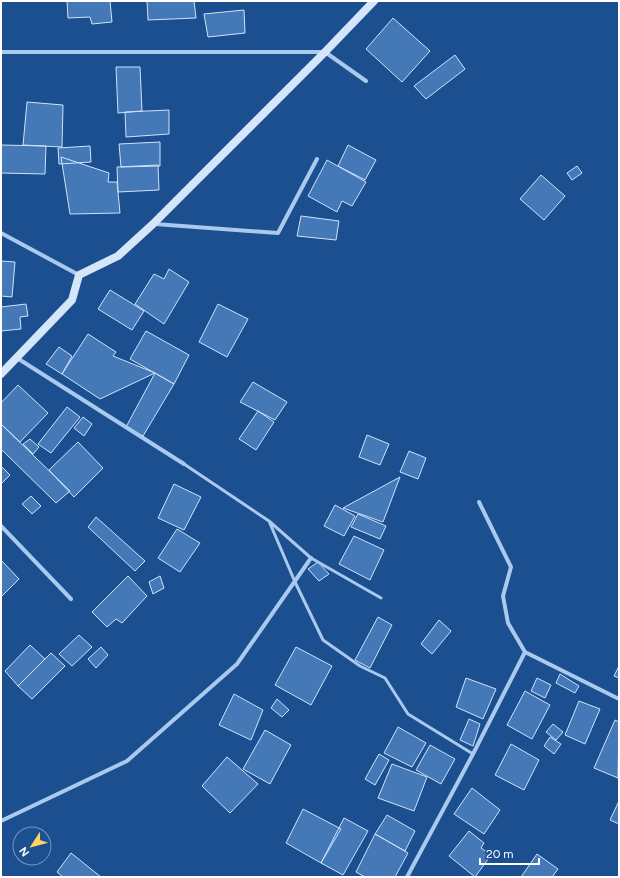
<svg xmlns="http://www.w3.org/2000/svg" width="620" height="878" font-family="Figtree,sans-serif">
	<rect width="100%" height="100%" fill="#1b4f8f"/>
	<path fill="#4478b7" stroke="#cfe3fa" d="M 67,1 L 110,1 L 112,22 L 92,24 L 90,17 L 68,18 Z
		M 147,1 L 194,1 L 196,18 L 148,20 Z
		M 244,10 L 245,33 L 208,37 L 204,14 Z
		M 393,18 L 430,51 L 402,82 L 366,49 Z
		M 455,55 L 465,69 L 426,99 L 414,86 Z
		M 116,67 L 140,67 L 142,111 L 118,113 Z
		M 27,102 L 63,105 L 62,147 L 23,145 Z
		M 169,110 L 169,134 L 126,137 L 125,112 Z
		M 160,142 L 160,166 L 121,167 L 119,144 Z
		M 1,145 L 46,146 L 45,174 L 1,173 Z
		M 348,145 L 376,160 L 365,180 L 338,166 Z
		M 90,146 L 91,162 L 59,164 L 58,148 Z
		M 61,157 L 109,173 L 108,182 L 117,182 L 120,213 L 70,214 Z
		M 327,160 L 366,182 L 352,206 L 342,201 L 337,212 L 308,196 Z
		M 158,165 L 159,190 L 118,192 L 117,167 Z
		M 577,166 L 582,173 L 572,180 L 567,173 Z
		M 541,175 L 565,196 L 544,220 L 520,199 Z
		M 301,216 L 339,221 L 336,240 L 297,236 Z
		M 1,261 L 15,262 L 12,297 L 1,296 Z
		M 169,269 L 189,282 L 164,324 L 135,304 L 154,274 L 164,279 Z
		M 110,290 L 144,311 L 132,330 L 98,309 Z
		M 26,304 L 28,316 L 20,317 L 21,329 L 1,331 L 1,307 Z
		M 218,304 L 248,319 L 227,357 L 199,342 Z
		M 146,331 L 189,355 L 174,384 L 130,359 Z
		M 88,334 L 116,352 L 113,356 L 155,373 L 100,399 L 62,374 Z
		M 59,347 L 72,356 L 62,374 L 46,364 Z
		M 155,373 L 174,384 L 143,436 L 126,427 Z
		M 253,382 L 287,402 L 275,420 L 240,402 Z
		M 18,385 L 48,413 L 20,442 L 1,424 L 1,403 Z
		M 67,407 L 80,417 L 51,453 L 38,444 Z
		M 258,411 L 274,422 L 256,450 L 239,439 Z
		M 83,417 L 92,424 L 84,436 L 74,428 Z
		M 1,424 L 70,491 L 56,503 L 1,449 Z
		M 367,435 L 389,444 L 380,465 L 359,457 Z
		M 30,439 L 39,447 L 33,454 L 23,444 Z
		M 78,442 L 103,468 L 74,497 L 49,470 Z
		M 409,451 L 426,458 L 418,479 L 400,472 Z
		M 1,466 L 10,475 L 1,484 Z
		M 400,477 L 383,522 L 343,508 Z
		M 174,484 L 201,497 L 184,530 L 158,518 Z
		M 31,496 L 41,506 L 32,514 L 22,504 Z
		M 335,505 L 355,516 L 344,536 L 324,526 Z
		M 358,514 L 386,526 L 380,539 L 351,527 Z
		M 96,517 L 145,561 L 135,571 L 88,527 Z
		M 177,529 L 200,543 L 180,572 L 158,558 Z
		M 354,536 L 384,550 L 370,580 L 339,564 Z
		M 1,560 L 19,579 L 1,597 Z
		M 318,562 L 329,574 L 319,581 L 308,569 Z
		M 128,576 L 147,596 L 122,623 L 116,619 L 107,627 L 92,612 Z
		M 160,576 L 164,588 L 153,594 L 149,582 Z
		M 378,617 L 392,625 L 370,668 L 355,660 Z
		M 439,620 L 451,631 L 432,654 L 421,644 Z
		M 79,635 L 92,647 L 72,666 L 59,654 Z
		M 30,645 L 45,659 L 18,686 L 5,671 Z
		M 101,647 L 108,655 L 96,668 L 88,659 Z
		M 296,647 L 332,666 L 311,705 L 275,685 Z
		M 51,653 L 65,666 L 32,699 L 18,686 Z
		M 619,666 L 619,678 L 614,676 Z
		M 560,674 L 579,686 L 575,693 L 556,683 Z
		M 466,678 L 496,689 L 483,719 L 456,707 Z
		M 537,678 L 551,685 L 545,698 L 531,691 Z
		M 525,691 L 550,705 L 532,739 L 507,725 Z
		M 234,694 L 263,710 L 251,740 L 219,725 Z
		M 277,699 L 289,710 L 282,717 L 271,708 Z
		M 579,701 L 600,709 L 585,744 L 565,735 Z
		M 469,719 L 480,724 L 473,746 L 460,740 Z
		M 615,720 L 619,722 L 618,778 L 594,768 Z
		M 553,724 L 563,732 L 556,740 L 546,732 Z
		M 398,727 L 426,743 L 412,767 L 384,753 Z
		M 265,730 L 291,745 L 270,784 L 243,769 Z
		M 550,737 L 561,744 L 554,754 L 544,746 Z
		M 511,744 L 539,760 L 524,790 L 495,775 Z
		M 430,745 L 455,759 L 441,784 L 416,770 Z
		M 379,754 L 389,760 L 375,785 L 365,779 Z
		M 227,757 L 258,784 L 230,813 L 202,786 Z
		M 392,764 L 427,777 L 414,811 L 378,798 Z
		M 472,788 L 500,810 L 484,834 L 454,814 Z
		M 619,801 L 619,824 L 610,820 Z
		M 303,809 L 341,829 L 321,863 L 286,843 Z
		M 387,815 L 415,831 L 405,851 L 375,834 Z
		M 344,818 L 368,831 L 343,875 L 321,863 Z
		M 469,831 L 484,843 L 481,848 L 491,855 L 475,877 L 449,856 Z
		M 375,834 L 408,853 L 395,877 L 365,877 L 356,872 Z
		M 71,853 L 101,877 L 63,877 L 57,872 Z
		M 537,854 L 558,869 L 552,877 L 521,877 Z"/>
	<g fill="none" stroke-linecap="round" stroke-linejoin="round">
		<path stroke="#a9c9ee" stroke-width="3" d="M 184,464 L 269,521 L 311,558 L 381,598
			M 269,521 L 295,582 L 323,640 L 360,666 L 385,678 L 408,714 L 473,754"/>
		<path stroke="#a9c9ee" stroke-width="4" d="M 1,52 L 325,52 L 366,81
			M 155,224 L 278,233 L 317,159
			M 1,233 L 79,275
			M 17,358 L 184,464
			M 479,502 L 511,567 L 503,596 L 508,623 L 525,652 L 619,699
			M 1,526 L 71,599
			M 1,821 L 127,761 L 237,664 L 311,558
			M 407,877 L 473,754 L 525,652"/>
		<path stroke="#d6e6fa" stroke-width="8" d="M 1,374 L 72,300 L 79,275 L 118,256 L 153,224 L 325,52 L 374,1"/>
	</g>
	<rect width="620" height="878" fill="none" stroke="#ffffff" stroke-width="4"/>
	<g transform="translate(32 846) rotate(234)"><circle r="19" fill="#1b4f8f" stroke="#7695bc"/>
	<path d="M0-3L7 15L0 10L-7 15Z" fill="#ffd166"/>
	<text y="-6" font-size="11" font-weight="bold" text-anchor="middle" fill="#ffffff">N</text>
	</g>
	<path d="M480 858v6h59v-6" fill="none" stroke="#ffffff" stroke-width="2"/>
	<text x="486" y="858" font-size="12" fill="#ffffff" stroke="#1b4f8f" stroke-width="3" paint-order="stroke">20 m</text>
</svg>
